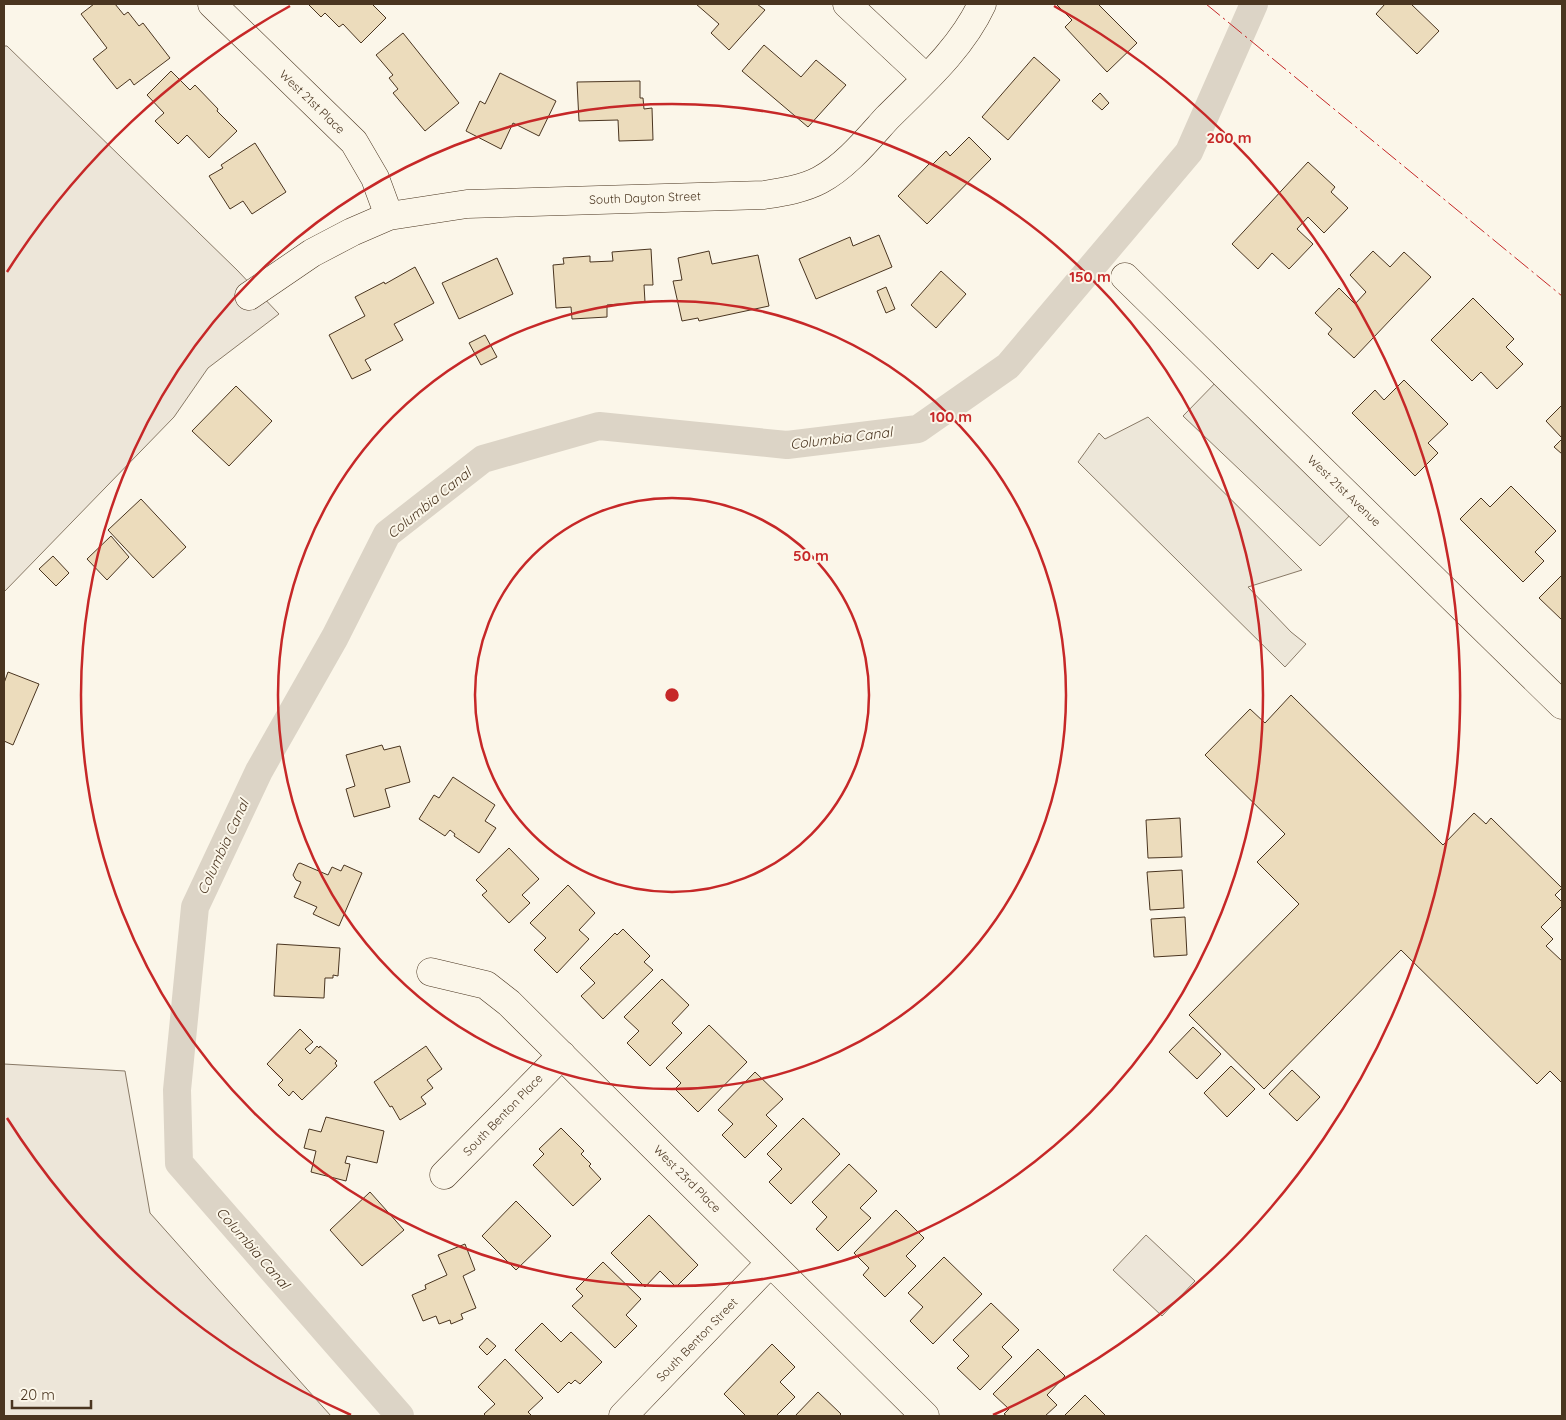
<svg xmlns="http://www.w3.org/2000/svg" width="1566" height="1420" font-family="Quicksand,sans-serif">
	<rect width="100%" height="100%" fill="#fbf6e9"/>
	<path fill="#ede6d9" stroke="#887966" d="M 4,46 L 7,46 L 237,270 L 279,314 L 208,368 L 174,417 L 4,592 Z
		M 4,1064 L 125,1071 L 150,1213 L 331,1416 L 4,1416 Z
		M 1146,1235 L 1195,1281 L 1162,1316 L 1113,1270 Z"/>
	<path fill="#ede7d9" stroke="#887966" d="M 1224,374 L 1359,506 L 1320,546 L 1183,416 Z
		M 1148,417 L 1302,570 L 1248,587 L 1291,632 L 1306,644 L 1285,667 L 1078,462 L 1099,433 L 1105,439 Z"/>
	<g fill="none" stroke-linecap="round" stroke-linejoin="round">
		<path stroke="#dcd4c6" stroke-width="28" d="M 400,1416 L 179,1163 L 177,1090 L 195,907 L 259,771 L 335,637 L 387,534 L 483,459 L 599,426 L 787,445 L 918,429 L 1008,366 L 1189,152 L 1254,4"/>
	</g>
	<path fill="#ecdcbc" stroke="#4a3520" d="M 94,4 L 115,4 L 124,15 L 128,12 L 139,26 L 143,23 L 170,58 L 134,85 L 130,79 L 117,89 L 93,59 L 107,48 L 81,14 Z
		M 308,4 L 372,4 L 386,18 L 361,43 L 343,24 L 339,27 L 325,13 L 321,17 Z
		M 696,4 L 757,4 L 765,10 L 729,50 L 711,33 L 719,24 Z
		M 1056,4 L 1098,4 L 1137,43 L 1107,72 L 1065,27 L 1072,20 Z
		M 1385,4 L 1411,4 L 1439,31 L 1417,54 L 1376,14 Z
		M 403,33 L 459,103 L 425,131 L 393,93 L 398,89 L 389,78 L 393,75 L 376,55 Z
		M 764,45 L 801,77 L 816,60 L 846,85 L 808,127 L 742,71 Z
		M 1034,57 L 1060,80 L 1008,140 L 982,117 Z
		M 171,71 L 190,90 L 195,85 L 218,109 L 217,111 L 237,131 L 209,158 L 187,135 L 178,144 L 155,121 L 164,113 L 147,95 Z
		M 500,73 L 556,101 L 539,136 L 513,123 L 501,149 L 466,131 L 480,101 L 485,104 Z
		M 640,81 L 640,98 L 643,98 L 644,109 L 652,108 L 653,140 L 619,141 L 618,120 L 579,121 L 577,82 Z
		M 1100,93 L 1109,103 L 1102,110 L 1092,101 Z
		M 969,137 L 991,159 L 927,224 L 898,196 L 930,163 L 932,165 L 946,151 L 950,156 Z
		M 255,143 L 286,192 L 252,214 L 243,201 L 230,209 L 209,176 L 223,168 L 221,165 Z
		M 1308,162 L 1335,187 L 1331,192 L 1348,208 L 1324,233 L 1308,217 L 1297,229 L 1313,244 L 1289,269 L 1272,253 L 1258,269 L 1232,244 Z
		M 879,235 L 892,267 L 816,299 L 799,259 L 850,237 L 853,246 Z
		M 651,249 L 653,285 L 644,285 L 645,302 L 607,305 L 607,317 L 572,319 L 571,307 L 556,308 L 553,265 L 564,264 L 563,258 L 590,256 L 590,262 L 613,261 L 612,252 Z
		M 709,251 L 712,264 L 758,255 L 769,306 L 699,321 L 698,318 L 682,321 L 673,281 L 682,280 L 678,258 Z
		M 1373,251 L 1390,267 L 1404,252 L 1431,277 L 1354,358 L 1328,334 L 1332,329 L 1315,313 L 1339,288 L 1355,304 L 1366,292 L 1350,275 Z
		M 497,258 L 513,294 L 459,319 L 442,283 Z
		M 415,267 L 434,303 L 394,324 L 403,340 L 365,360 L 371,370 L 352,379 L 329,335 L 365,316 L 355,297 L 384,282 L 385,284 Z
		M 941,271 L 966,294 L 936,328 L 911,305 Z
		M 886,287 L 895,309 L 886,313 L 877,291 Z
		M 1473,298 L 1514,339 L 1506,347 L 1523,364 L 1497,389 L 1481,372 L 1472,381 L 1431,340 Z
		M 485,335 L 497,357 L 481,365 L 469,343 Z
		M 1404,380 L 1448,424 L 1428,443 L 1438,453 L 1415,476 L 1352,413 L 1375,390 L 1384,400 Z
		M 236,386 L 272,421 L 229,466 L 192,431 Z
		M 1562,405 L 1562,438 L 1546,421 Z
		M 1562,439 L 1562,454 L 1554,447 Z
		M 1511,486 L 1556,531 L 1535,552 L 1544,561 L 1523,582 L 1460,519 L 1481,498 L 1490,507 Z
		M 141,499 L 186,547 L 153,578 L 108,530 Z
		M 111,536 L 129,557 L 107,580 L 87,559 Z
		M 53,556 L 69,573 L 56,586 L 39,569 Z
		M 1561,576 L 1562,578 L 1562,620 L 1539,598 Z
		M 8,672 L 39,684 L 13,745 L 4,741 L 4,683 Z
		M 1291,695 L 1443,845 L 1474,813 L 1486,824 L 1491,818 L 1562,888 L 1555,895 L 1562,902 L 1562,906 L 1541,927 L 1553,939 L 1546,946 L 1562,961 L 1562,1083 L 1550,1071 L 1537,1084 L 1401,950 L 1264,1089 L 1189,1015 L 1299,904 L 1257,862 L 1285,834 L 1205,755 L 1250,709 L 1265,723 Z
		M 382,745 L 384,750 L 400,746 L 410,782 L 385,789 L 390,807 L 354,817 L 346,789 L 355,786 L 346,755 Z
		M 453,777 L 495,805 L 485,821 L 496,828 L 479,853 L 454,836 L 455,834 L 450,830 L 445,836 L 419,819 L 434,795 L 439,798 Z
		M 1180,818 L 1182,857 L 1148,858 L 1146,820 Z
		M 509,848 L 539,879 L 522,895 L 530,903 L 509,923 L 482,895 L 487,891 L 476,880 Z
		M 300,863 L 328,875 L 332,867 L 341,871 L 344,865 L 362,873 L 339,926 L 313,914 L 317,907 L 294,897 L 301,882 L 296,880 L 293,875 L 298,864 Z
		M 1182,870 L 1184,908 L 1150,910 L 1147,872 Z
		M 568,885 L 595,913 L 579,930 L 589,939 L 557,973 L 534,950 L 546,938 L 530,923 Z
		M 1185,917 L 1187,955 L 1154,957 L 1151,919 Z
		M 623,929 L 650,956 L 644,962 L 653,970 L 603,1019 L 581,996 L 595,983 L 580,968 L 615,933 L 617,935 Z
		M 277,944 L 340,948 L 338,976 L 333,975 L 333,978 L 325,978 L 324,998 L 274,996 Z
		M 662,979 L 689,1005 L 672,1023 L 682,1033 L 650,1066 L 627,1043 L 639,1031 L 624,1017 Z
		M 709,1025 L 747,1062 L 698,1112 L 675,1089 L 681,1083 L 666,1068 Z
		M 1193,1027 L 1221,1054 L 1197,1079 L 1169,1052 Z
		M 300,1029 L 313,1042 L 305,1049 L 310,1054 L 317,1046 L 319,1048 L 320,1046 L 337,1061 L 335,1063 L 337,1066 L 302,1100 L 293,1091 L 289,1096 L 278,1085 L 283,1080 L 267,1064 Z
		M 426,1046 L 442,1069 L 427,1080 L 433,1088 L 421,1097 L 426,1104 L 400,1120 L 392,1106 L 390,1107 L 374,1082 Z
		M 1231,1066 L 1255,1089 L 1227,1117 L 1204,1093 Z
		M 1292,1070 L 1320,1097 L 1297,1121 L 1269,1094 Z
		M 755,1072 L 783,1099 L 766,1115 L 777,1126 L 745,1158 L 722,1135 L 733,1124 L 718,1110 Z
		M 326,1117 L 384,1131 L 377,1163 L 347,1156 L 345,1163 L 350,1164 L 346,1181 L 311,1172 L 316,1151 L 304,1148 L 309,1129 L 321,1132 Z
		M 803,1118 L 840,1154 L 791,1204 L 769,1182 L 782,1169 L 767,1154 Z
		M 561,1128 L 584,1151 L 581,1154 L 591,1164 L 589,1166 L 601,1179 L 573,1206 L 533,1165 L 544,1154 L 539,1149 Z
		M 849,1164 L 877,1191 L 860,1208 L 871,1218 L 838,1251 L 816,1229 L 827,1217 L 812,1202 Z
		M 370,1192 L 404,1230 L 362,1266 L 330,1230 Z
		M 516,1201 L 551,1236 L 516,1270 L 482,1236 Z
		M 896,1210 L 924,1238 L 906,1256 L 916,1266 L 885,1297 L 863,1275 L 869,1268 L 854,1253 Z
		M 649,1215 L 698,1265 L 676,1287 L 660,1271 L 645,1287 L 611,1253 Z
		M 465,1244 L 475,1270 L 463,1276 L 476,1308 L 461,1314 L 463,1319 L 451,1324 L 450,1320 L 439,1324 L 436,1316 L 423,1321 L 412,1295 L 426,1289 L 425,1285 L 447,1275 L 438,1255 Z
		M 944,1257 L 982,1294 L 933,1344 L 910,1321 L 923,1307 L 908,1293 Z
		M 603,1262 L 641,1299 L 626,1315 L 637,1326 L 615,1348 L 572,1306 L 583,1296 L 576,1289 Z
		M 991,1303 L 1019,1330 L 1002,1347 L 1012,1357 L 980,1390 L 957,1368 L 969,1356 L 953,1340 Z
		M 542,1323 L 561,1342 L 571,1332 L 602,1362 L 580,1384 L 575,1380 L 571,1384 L 569,1382 L 558,1393 L 515,1350 Z
		M 487,1338 L 496,1346 L 487,1355 L 479,1347 Z
		M 772,1344 L 795,1367 L 780,1382 L 795,1397 L 776,1416 L 746,1416 L 724,1394 Z
		M 1038,1349 L 1065,1376 L 1047,1395 L 1057,1405 L 1045,1416 L 1007,1416 L 1004,1414 L 1009,1409 L 993,1394 Z
		M 505,1359 L 543,1398 L 528,1412 L 532,1416 L 486,1416 L 484,1414 L 495,1404 L 478,1387 Z
		M 818,1392 L 841,1414 L 839,1416 L 795,1416 Z
		M 1085,1395 L 1106,1416 L 1064,1416 Z"/>
	<g fill="none" stroke-linecap="round" stroke-linejoin="round">
		<defs>
			<path id="minor" d="M 212,4 L 354,142 L 375,178 L 389,216
				M 847,4 L 926,78
				M 1125,277 L 1562,705
				M 249,296 L 312,253 L 352,232 L 389,216 L 467,204 L 764,195 C 783,192 803,189 820,180 C 846,166 867,140 887,118 C 922,83 961,49 982,4
				M 431,972 L 486,985 L 509,1003 L 925,1416
				M 444,1175 L 562,1055
				M 623,1416 L 770,1263"/>
		</defs>
		<use href="#minor" stroke="#4a3520" stroke-width="29"/>
		<use href="#minor" stroke="#fbf6e9" stroke-width="28"/>
		<path stroke="#c62828" stroke-width="1" stroke-dasharray="18 4 2.5 4" stroke-linecap="butt" d="M 1206,4 L 1562,296"/>
	</g>
	<g fill="none" stroke="#c62828" stroke-width="2.5">
		<circle cx="672" cy="695" r="197"/>
		<circle cx="672" cy="695" r="394"/>
		<circle cx="672" cy="695" r="591"/>
		<path d="M351 1415A788 788 0 0 1 7 1118M7 272A788 788 0 0 1 290 6M1054 6A788 788 0 0 1 993 1415"/>
	</g>
	<g text-anchor="middle" stroke-width="4" stroke-linejoin="round" paint-order="stroke">
		<g font-size="12" fill="#4a3520" stroke="#fbf6e9">
			<text transform="translate(312 102) rotate(44)" y="4">West 21st Place</text>
			<text transform="translate(645 198) rotate(-2)" y="4">South Dayton Street</text>
			<text transform="translate(1344 491) rotate(44)" y="4">West 21st Avenue</text>
			<text transform="translate(503 1115) rotate(-46)" y="4">South Benton Place</text>
			<text transform="translate(687 1179) rotate(45)" y="4">West 23rd Place</text>
			<text transform="translate(697 1340) rotate(-46)" y="4">South Benton Street</text>
		</g>
		<g font-size="14" font-style="italic" fill="#4a3520" stroke="#fbf6e9">
			<text transform="translate(841 438) rotate(-7)" y="5">Columbia Canal</text>
			<text transform="translate(429 503) rotate(-39)" y="5">Columbia Canal</text>
			<text transform="translate(223 847) rotate(-65)" y="5">Columbia Canal</text>
			<text transform="translate(253 1248) rotate(49)" y="5">Columbia Canal</text>
		</g>
	</g>
	<circle cx="672" cy="695" r="8" fill="#c62828" stroke="#fbf6e9" stroke-width="2.5"/>
	<g font-size="15" text-anchor="middle" font-weight="bold" fill="#c62828" stroke="#fbf6e9" stroke-width="4" stroke-linejoin="round" paint-order="stroke">
		<text x="1229" y="143">200 m</text>
		<text x="1090" y="282">150 m</text>
		<text x="951" y="422">100 m</text>
		<text x="811" y="561">50 m</text>
	</g>
	<rect width="1566" height="1420" fill="none" stroke="#4a3520" stroke-width="10"/>
	<path d="M12 1400v8h79v-8" fill="none" stroke="#4a3520" stroke-width="2.5"/>
	<text x="20" y="1400" font-size="15" fill="#4a3520" stroke="#fbf6e9" stroke-width="4" paint-order="stroke">20 m</text>
</svg>
